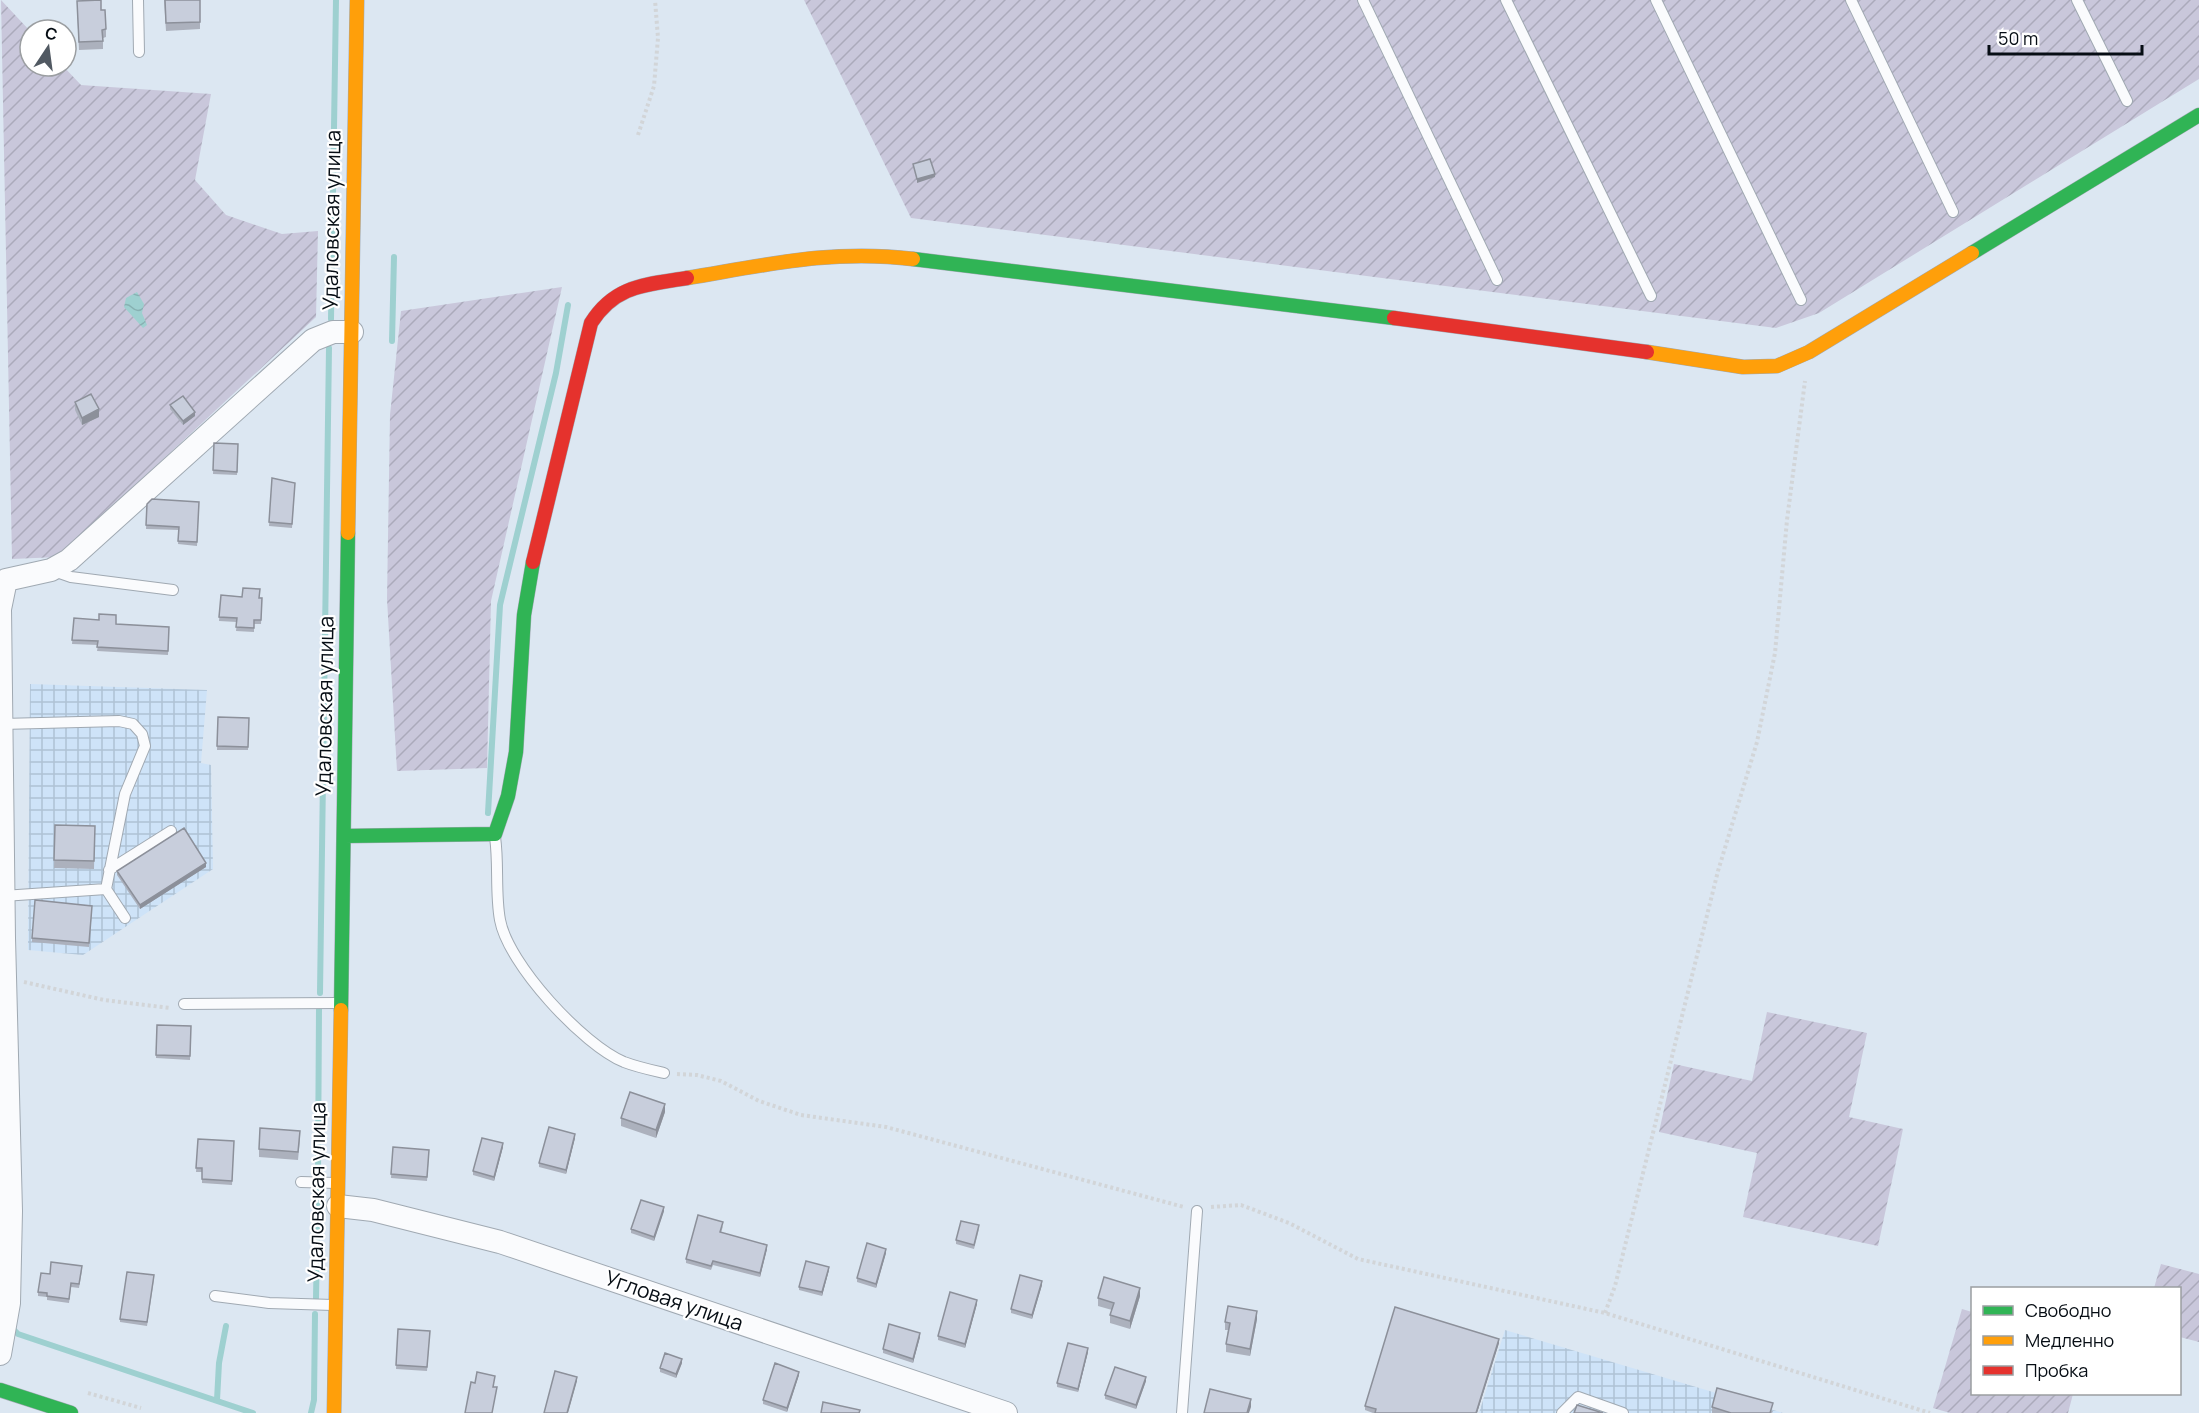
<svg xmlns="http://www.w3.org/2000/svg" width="2199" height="1413" font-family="Manrope,sans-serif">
	<defs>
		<pattern id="industrial-grid" width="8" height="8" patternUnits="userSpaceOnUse" patternTransform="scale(1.5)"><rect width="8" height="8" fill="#cee3f8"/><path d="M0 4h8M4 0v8" fill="none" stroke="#afc2d4"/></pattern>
		<pattern id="garden-furrows" width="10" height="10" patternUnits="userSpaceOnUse" patternTransform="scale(1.5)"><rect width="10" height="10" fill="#c9c7db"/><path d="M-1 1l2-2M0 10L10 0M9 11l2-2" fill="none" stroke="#abaabb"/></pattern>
		<pattern id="water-waves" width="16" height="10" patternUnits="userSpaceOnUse" patternTransform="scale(1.5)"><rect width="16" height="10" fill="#9ed0d0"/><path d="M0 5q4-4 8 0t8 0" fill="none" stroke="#87b1b2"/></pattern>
	</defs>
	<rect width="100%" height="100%" fill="#dce7f2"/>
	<path fill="url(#industrial-grid)" d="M 30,684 L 207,690 L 201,763 L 211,765 L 213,869 L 83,955 L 28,950 Z
		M 1505,1330 L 1783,1413 L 1479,1413 Z"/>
	<path fill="url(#garden-furrows)" d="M 1,0 L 30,31 L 30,66 L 63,66 L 81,85 L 211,94 L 195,180 L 226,215 L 282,234 L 318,231 L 316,317 L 58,557 L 12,559 Z
		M 804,0 L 2199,0 L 2199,79 L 1819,313 L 1776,328 L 911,218 Z
		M 562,287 L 491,601 L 487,768 L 397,771 L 387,599 L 390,415 L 401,311 Z
		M 1767,1012 L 1867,1033 L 1849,1117 L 1903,1129 L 1878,1246 L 1743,1217 L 1757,1153 L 1659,1132 L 1674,1064 L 1752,1081 Z
		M 2161,1264 L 2199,1274 L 2199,1342 L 2180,1337 L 2180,1288 L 2154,1288 Z
		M 1962,1309 L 1972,1312 L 1972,1394 L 2073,1394 L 2068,1413 L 1950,1413 L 1933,1408 Z"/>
	<path fill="url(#water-waves)" d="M 137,292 L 144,304 L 142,313 L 147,325 L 143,328 L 124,307 L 126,298 Z"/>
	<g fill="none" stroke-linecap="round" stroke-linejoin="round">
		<path stroke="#9ed0d0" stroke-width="6" d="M 331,319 L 336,0
			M 392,341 L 394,257
			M 488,813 L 500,605 L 556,373 L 568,305
			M 320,993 L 329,348
			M 318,1173 L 319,1009
			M 316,1298 L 318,1192
			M 13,1329 L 18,1334 L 253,1413
			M 217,1400 L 219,1363 L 226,1326
			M 311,1413 L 314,1400 L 315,1314"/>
		<defs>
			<path id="lane" d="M 138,0 L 139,52
				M 1363,0 L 1497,280
				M 1506,0 L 1651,296
				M 1656,0 L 1801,300
				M 1851,0 L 1953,212
				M 2077,0 L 2127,101
				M 51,570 L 71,577 L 173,590
				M 2,724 L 119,721 L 133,724 L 142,734 L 145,746 L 125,794 L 106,889 L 3,896
				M 495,837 C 499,864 495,893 500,920 C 508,964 583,1045 624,1062 C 637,1067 651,1070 664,1073
				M 109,870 L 171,831
				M 106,889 L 125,918
				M 184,1004 L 338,1003
				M 301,1182 L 335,1183
				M 215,1296 L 269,1303 L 333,1305
				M 1182,1413 L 1197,1211
				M 1562,1413 L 1578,1397 L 1623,1413"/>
			<path id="street" d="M 338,1206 L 373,1210 L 500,1242 L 1006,1413
				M 0,1354 L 9,1303 L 11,1211 L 4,938 L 0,609 L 6,580 L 51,570 L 69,560 L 313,340 L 333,332 L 352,332"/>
			<path id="fast" d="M 1972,253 L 2199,115
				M 913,259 L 1394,318
				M 344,836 L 495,834 L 508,796 L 516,752 L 524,615 L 533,562
				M 341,1010 L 348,533
				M 0,1390 L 71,1413"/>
			<path id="slow" d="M 687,278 C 766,265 832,249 913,259
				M 1647,352 L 1743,367 L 1777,366 L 1809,352 L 1972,253
				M 348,533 L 357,0
				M 334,1413 L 341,1010"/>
			<path id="jam" d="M 1394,318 L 1647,352
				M 533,562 L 591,323 C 615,285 645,285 687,278"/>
		</defs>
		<use href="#lane" stroke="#a0a9b2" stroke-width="12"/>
		<use href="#street" stroke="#a0a9b2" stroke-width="24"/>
		<use href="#fast" stroke="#a0a9b2" stroke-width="15"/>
		<use href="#slow" stroke="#a0a9b2" stroke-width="15"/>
		<use href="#jam" stroke="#a0a9b2" stroke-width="15"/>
		<path stroke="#d2d5d8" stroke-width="4" stroke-dasharray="3 3" stroke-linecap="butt" d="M 638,135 L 654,86 L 658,38 L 655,0
			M 24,982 L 104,1000 L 170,1008
			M 677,1074 L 697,1075 L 721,1081 L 759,1101 L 801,1115 L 886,1127 L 1184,1207
			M 1211,1207 L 1241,1205 L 1289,1223 L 1358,1259 L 1605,1313 L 1930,1413
			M 1605,1313 L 1615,1286 L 1718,871 L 1757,742 L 1775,653 L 1787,520 L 1805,381
			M 88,1393 L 141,1408"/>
		<use href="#lane" stroke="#fafbfd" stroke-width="10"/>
		<use href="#street" stroke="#fafbfd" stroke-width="22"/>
		<use href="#fast" stroke="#30b455" stroke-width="14"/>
		<use href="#slow" stroke="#ff9f0a" stroke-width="14"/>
		<use href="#jam" stroke="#e5322d" stroke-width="14"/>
	</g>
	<path fill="#acb1bd" d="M 164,0 L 200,0 L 200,29 L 166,31 Z
		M 77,9 L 101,10 L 106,29 L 106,37 L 103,38 L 103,49 L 79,50 Z
		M 75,402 L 99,417 L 82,425 L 75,410 Z
		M 170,405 L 195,416 L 183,425 L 170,409 Z
		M 214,443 L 238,444 L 237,475 L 213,474 Z
		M 272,478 L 295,483 L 292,528 L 269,526 Z
		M 199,502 L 197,546 L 178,544 L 179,530 L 146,529 L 147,504 Z
		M 221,595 L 262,598 L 261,624 L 254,624 L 254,632 L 236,631 L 237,622 L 219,621 Z
		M 74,618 L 116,624 L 169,627 L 168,655 L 97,651 L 98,645 L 72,644 Z
		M 218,717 L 249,718 L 248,750 L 217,750 Z
		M 55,825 L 95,826 L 94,869 L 54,868 Z
		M 206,867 L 140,909 L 117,875 L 117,871 Z
		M 92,910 L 89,947 L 32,942 L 32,938 Z
		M 157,1025 L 191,1026 L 190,1060 L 156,1058 Z
		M 665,1112 L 656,1138 L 621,1126 L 621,1118 Z
		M 575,1138 L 566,1174 L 539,1167 L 539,1163 Z
		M 198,1139 L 234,1141 L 232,1185 L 202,1183 L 202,1172 L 196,1172 Z
		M 300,1139 L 298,1160 L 259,1157 L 259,1149 Z
		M 393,1147 L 429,1154 L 427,1181 L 391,1178 Z
		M 503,1147 L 494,1181 L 473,1175 L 473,1171 Z
		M 664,1211 L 654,1241 L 631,1233 L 631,1229 Z
		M 723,1226 L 721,1233 L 767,1249 L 760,1277 L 713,1265 L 711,1270 L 686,1263 L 686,1259 Z
		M 979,1229 L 974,1249 L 956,1244 L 956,1240 Z
		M 886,1253 L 876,1288 L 857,1282 L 857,1278 Z
		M 82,1270 L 79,1288 L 71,1287 L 69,1303 L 47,1300 L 47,1297 L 38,1296 L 38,1292 L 50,1274 Z
		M 829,1270 L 822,1296 L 799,1290 L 799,1287 Z
		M 154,1279 L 147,1326 L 120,1322 L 120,1319 Z
		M 1042,1285 L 1032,1319 L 1011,1313 L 1011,1309 Z
		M 1140,1296 L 1130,1329 L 1110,1323 L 1110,1315 L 1112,1310 L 1098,1306 L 1098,1298 Z
		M 977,1304 L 965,1348 L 938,1340 L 938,1336 Z
		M 1257,1319 L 1250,1356 L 1226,1352 L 1226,1344 L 1228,1330 L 1225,1330 L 1225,1322 Z
		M 398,1329 L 430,1331 L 427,1371 L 396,1369 Z
		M 920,1337 L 913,1363 L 883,1353 L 883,1349 Z
		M 1499,1343 L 1477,1413 L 1373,1413 L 1365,1410 L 1365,1406 Z
		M 1088,1352 L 1078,1392 L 1057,1387 L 1057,1383 Z
		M 682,1363 L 676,1378 L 660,1372 L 660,1368 Z
		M 799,1375 L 787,1412 L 763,1404 L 763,1400 Z
		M 1146,1381 L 1136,1409 L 1105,1399 L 1105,1395 Z
		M 1712,1407 L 1773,1411 L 1772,1413 L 1712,1413 Z"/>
	<path fill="#8c909a" d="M 935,174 L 935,177 L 917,183 L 917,179 Z
		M 99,409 L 99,417 L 82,425 L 82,418 Z
		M 195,412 L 195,416 L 183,425 L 183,421 Z
		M 206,863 L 206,867 L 140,909 L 140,905 Z
		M 665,1104 L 665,1112 L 656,1138 L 656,1130 Z
		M 575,1134 L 575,1138 L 566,1174 L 566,1170 Z
		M 503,1143 L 503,1147 L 494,1181 L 494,1177 Z
		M 664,1207 L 664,1211 L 654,1241 L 654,1237 Z
		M 767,1245 L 767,1249 L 760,1277 L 760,1273 Z
		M 886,1249 L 886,1253 L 876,1288 L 876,1284 Z
		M 829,1267 L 829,1270 L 822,1296 L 822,1292 Z
		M 1042,1281 L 1042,1285 L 1032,1319 L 1032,1315 Z
		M 1140,1288 L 1140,1296 L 1130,1329 L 1130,1321 Z
		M 977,1300 L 977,1304 L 965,1348 L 965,1344 Z
		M 1257,1311 L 1257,1319 L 1250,1356 L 1250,1349 Z
		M 920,1333 L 920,1337 L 913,1363 L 913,1359 Z
		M 1499,1339 L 1499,1343 L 1477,1413 L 1476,1413 Z
		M 1088,1348 L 1088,1352 L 1078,1392 L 1078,1389 Z
		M 682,1359 L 682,1363 L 676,1378 L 676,1374 Z
		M 799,1372 L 799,1375 L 787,1412 L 787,1408 Z
		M 577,1377 L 577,1381 L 568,1413 L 567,1413 Z
		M 1146,1377 L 1146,1381 L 1136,1409 L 1136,1405 Z
		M 1251,1399 L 1251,1407 L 1249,1413 L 1247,1413 Z"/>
	<path fill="#c8cedc" stroke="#8c909a" stroke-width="1.5" d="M 101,0 L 101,10 L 105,10 L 106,29 L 102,30 L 103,41 L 79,42 L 77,1 Z
		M 165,0 L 200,0 L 200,22 L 166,23 Z
		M 930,159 L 935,174 L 917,179 L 913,164 Z
		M 91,394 L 99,409 L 82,418 L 75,402 Z
		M 183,396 L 195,412 L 183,421 L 170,405 Z
		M 214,443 L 238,444 L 237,472 L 213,470 Z
		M 272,478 L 295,483 L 292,524 L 269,522 Z
		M 152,499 L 199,502 L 197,542 L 178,541 L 179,527 L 146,525 L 147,504 Z
		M 243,588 L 260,589 L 259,598 L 262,598 L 261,620 L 254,620 L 254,628 L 236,627 L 237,618 L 219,617 L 221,595 L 242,597 Z
		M 99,614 L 116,615 L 116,624 L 169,627 L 168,651 L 97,647 L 98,641 L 72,640 L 74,618 L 99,620 Z
		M 218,717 L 249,718 L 248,747 L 217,746 Z
		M 55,825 L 95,826 L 94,861 L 54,860 Z
		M 184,828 L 206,863 L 140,905 L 117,871 Z
		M 35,900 L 92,906 L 89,943 L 32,938 Z
		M 157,1025 L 191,1026 L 190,1056 L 156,1055 Z
		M 630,1092 L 665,1104 L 656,1130 L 621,1118 Z
		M 549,1127 L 575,1134 L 566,1170 L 539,1163 Z
		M 260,1128 L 300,1131 L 298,1152 L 259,1149 Z
		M 482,1138 L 503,1143 L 494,1177 L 473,1171 Z
		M 198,1139 L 234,1141 L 232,1181 L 202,1179 L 202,1168 L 196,1168 Z
		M 393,1147 L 429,1150 L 427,1177 L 391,1174 Z
		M 641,1200 L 664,1207 L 654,1237 L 631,1229 Z
		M 698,1215 L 723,1222 L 720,1232 L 767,1245 L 760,1273 L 713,1261 L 711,1266 L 686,1259 Z
		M 961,1221 L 979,1225 L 974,1245 L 956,1240 Z
		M 867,1243 L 886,1249 L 876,1284 L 857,1278 Z
		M 806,1261 L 829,1267 L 822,1292 L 799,1287 Z
		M 51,1262 L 82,1266 L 79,1284 L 71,1283 L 69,1299 L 47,1296 L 47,1293 L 38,1292 L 41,1273 L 50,1274 Z
		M 127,1272 L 154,1275 L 147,1322 L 120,1319 Z
		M 1020,1275 L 1042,1281 L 1032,1315 L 1011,1309 Z
		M 1104,1277 L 1140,1288 L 1130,1321 L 1110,1315 L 1114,1303 L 1098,1298 Z
		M 950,1292 L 977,1300 L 965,1344 L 938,1336 Z
		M 1228,1306 L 1257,1311 L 1250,1349 L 1226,1344 L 1230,1323 L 1225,1322 Z
		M 1395,1307 L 1499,1339 L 1476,1413 L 1375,1413 L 1376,1409 L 1365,1406 Z
		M 889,1324 L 920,1333 L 913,1359 L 883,1349 Z
		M 398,1329 L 430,1331 L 427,1367 L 396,1365 Z
		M 1068,1343 L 1088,1348 L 1078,1389 L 1057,1383 Z
		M 665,1353 L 682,1359 L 676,1374 L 660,1368 Z
		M 775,1363 L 799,1372 L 787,1408 L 763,1400 Z
		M 1115,1367 L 1146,1377 L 1136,1405 L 1105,1395 Z
		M 555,1371 L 577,1377 L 567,1413 L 544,1413 Z
		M 477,1372 L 495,1376 L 493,1387 L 497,1387 L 492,1413 L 465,1413 L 471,1382 L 475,1383 Z
		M 1717,1388 L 1773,1403 L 1770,1413 L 1731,1413 L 1712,1407 Z
		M 1210,1389 L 1251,1399 L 1247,1413 L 1204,1413 Z
		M 823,1402 L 860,1410 L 859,1413 L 821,1413 Z
		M 1577,1405 L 1603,1413 L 1574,1413 Z"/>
	<g text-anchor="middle" stroke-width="4.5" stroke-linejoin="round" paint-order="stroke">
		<g font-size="21" fill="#060d14" stroke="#fff">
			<text transform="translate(332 220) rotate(-89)" y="7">Удаловская улица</text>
			<text transform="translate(325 706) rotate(-89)" y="7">Удаловская улица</text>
			<text transform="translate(317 1192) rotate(-89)" y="7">Удаловская улица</text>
			<text transform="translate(674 1301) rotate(19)" y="7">Угловая улица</text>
		</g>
	</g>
	<rect x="1971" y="1287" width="210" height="108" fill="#ffffff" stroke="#9b9ea1" stroke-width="1.5"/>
	<rect x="1983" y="1306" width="30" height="9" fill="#30b455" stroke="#9b9ea1" stroke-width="1.5"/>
	<text x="2025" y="1317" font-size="18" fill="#060d14">Свободно</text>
	<rect x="1983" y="1336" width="30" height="9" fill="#ff9f0a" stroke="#9b9ea1" stroke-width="1.5"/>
	<text x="2025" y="1347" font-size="18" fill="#060d14">Медленно</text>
	<rect x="1983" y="1366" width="30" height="9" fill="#e5322d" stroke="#9b9ea1" stroke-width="1.5"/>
	<text x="2025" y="1377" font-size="18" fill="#060d14">Пробка</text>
	<g transform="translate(48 48) rotate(13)"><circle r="28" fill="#ffffff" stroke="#9b9ea1" stroke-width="1.5"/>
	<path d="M0-4.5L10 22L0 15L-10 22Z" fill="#515962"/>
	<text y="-9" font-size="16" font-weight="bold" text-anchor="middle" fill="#060d14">С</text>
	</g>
	<path d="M1989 45v9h153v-9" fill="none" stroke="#060d14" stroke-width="3"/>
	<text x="1998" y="45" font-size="18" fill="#060d14" stroke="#ffffff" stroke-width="4.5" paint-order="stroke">50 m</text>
</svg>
